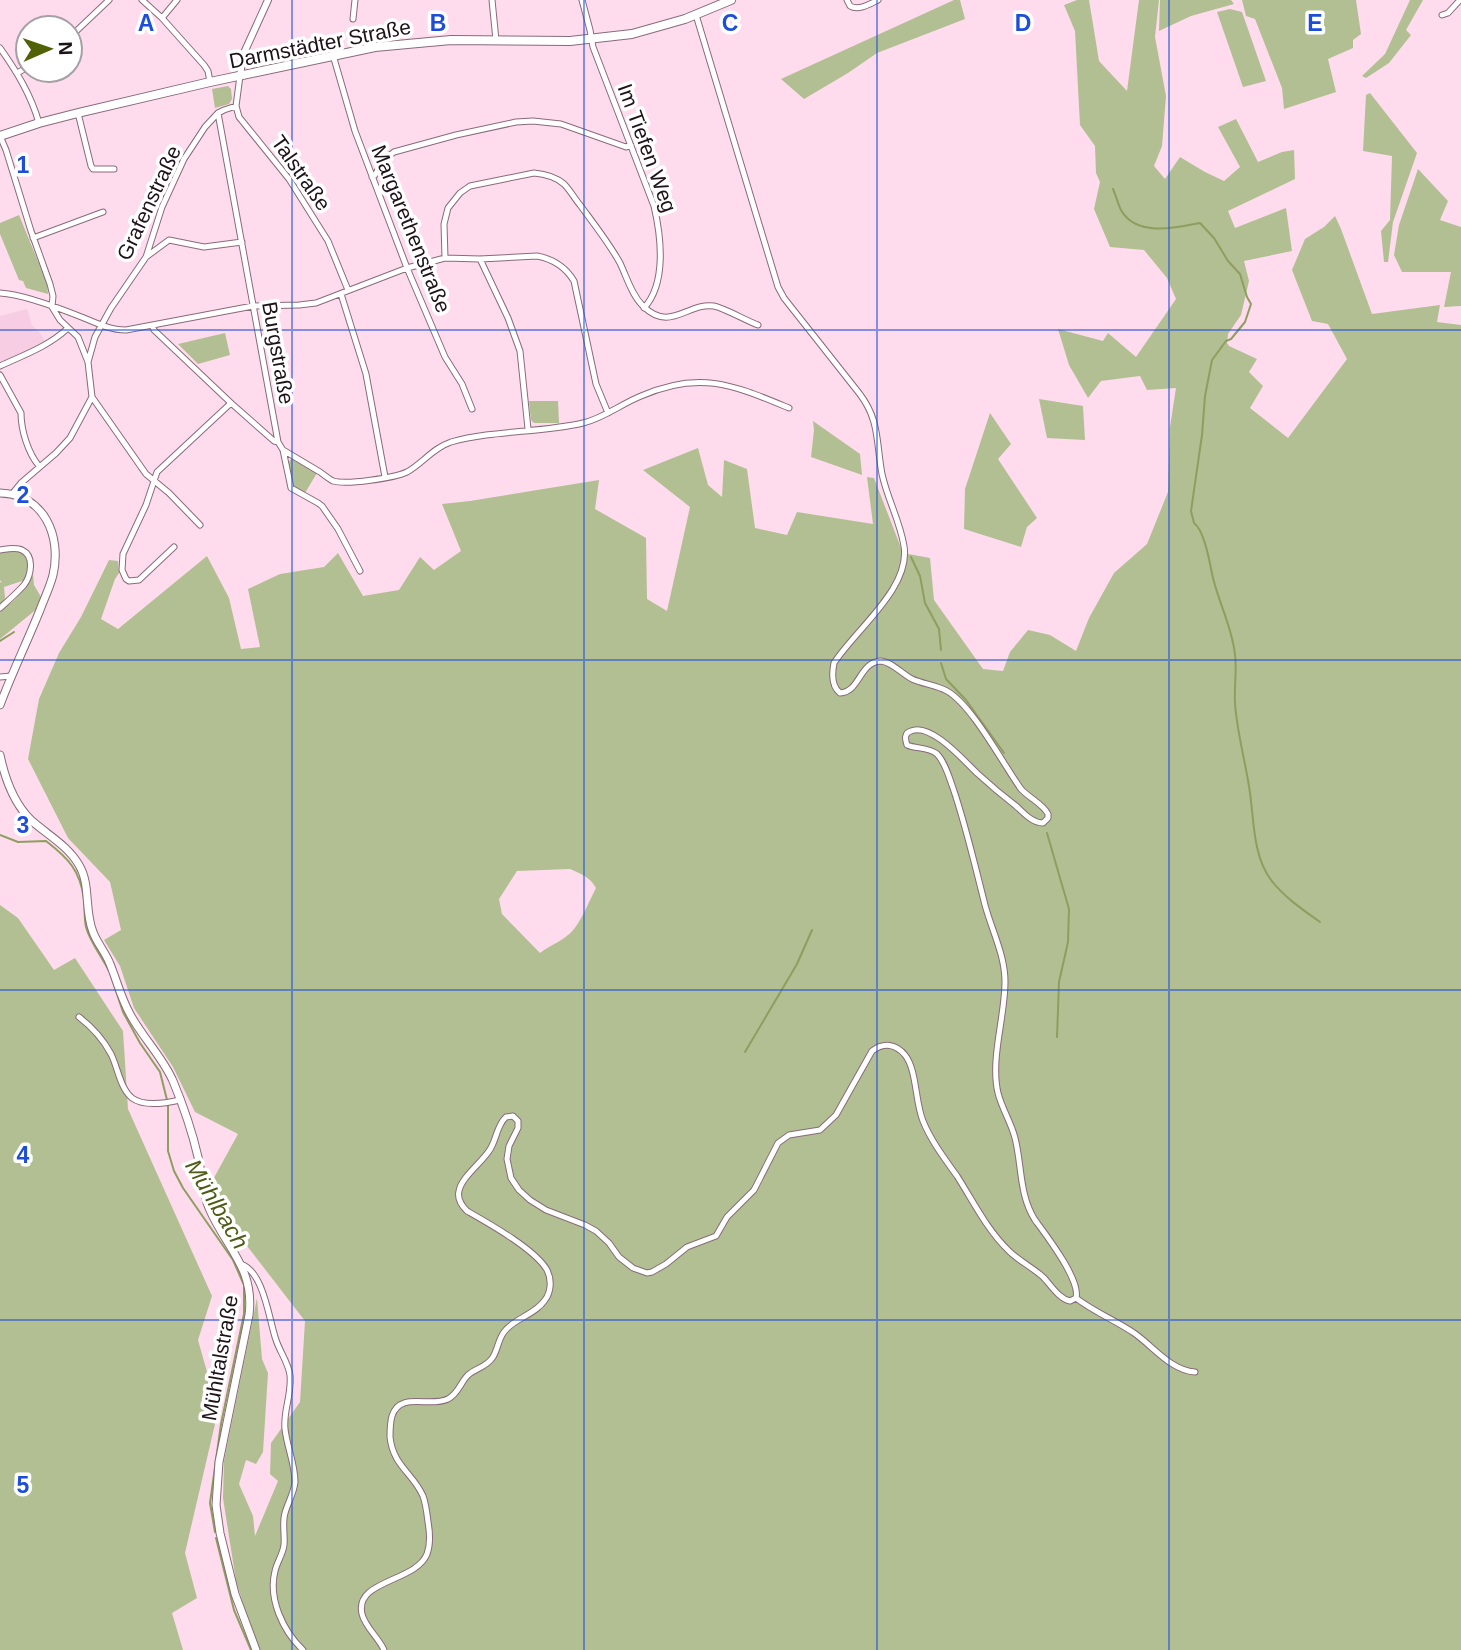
<svg xmlns="http://www.w3.org/2000/svg" width="1461" height="1650" font-family="Helvetica,sans-serif">
	<rect width="100%" height="100%" fill="#fedcee"/>
	<path fill="#f6cde3" d="M 27,309 L 32,325 L 40,333 L 46,343 L 0,363 L 0,316 Z"/>
	<path fill="#b2bf92" fill-rule="evenodd" d="M 954,0 L 960,0 L 965,19 L 877,53 L 848,73 L 804,99 L 781,79 Z
		M 1077,0 L 1089,0 L 1099,61 L 1127,91 L 1139,0 L 1159,0 L 1155,37 L 1166,96 L 1162,146 L 1154,166 L 1165,179 L 1180,157 L 1205,172 L 1224,181 L 1240,167 L 1218,127 L 1236,119 L 1258,162 L 1282,152 L 1294,150 L 1295,179 L 1228,211 L 1235,228 L 1286,208 L 1292,251 L 1244,261 L 1249,281 L 1241,315 L 1228,334 L 1227,343 L 1229,346 L 1257,359 L 1249,372 L 1263,386 L 1250,408 L 1288,438 L 1347,359 L 1328,324 L 1312,321 L 1292,270 L 1305,239 L 1324,227 L 1335,216 L 1341,229 L 1372,314 L 1440,305 L 1437,322 L 1461,325 L 1461,1650 L 259,1650 L 255,1642 L 236,1581 L 223,1498 L 224,1461 L 257,1298 L 262,1359 L 268,1373 L 263,1452 L 256,1464 L 246,1460 L 239,1484 L 253,1516 L 255,1536 L 278,1481 L 270,1474 L 271,1443 L 300,1402 L 305,1321 L 220,1211 L 210,1185 L 238,1134 L 195,1112 L 173,1067 L 134,1008 L 120,966 L 104,940 L 121,930 L 110,882 L 68,838 L 28,759 L 39,699 L 59,653 L 81,617 L 109,560 L 118,561 L 119,573 L 115,579 L 101,619 L 118,629 L 207,556 L 229,598 L 241,649 L 260,647 L 248,589 L 280,574 L 324,567 L 338,553 L 363,596 L 399,590 L 420,557 L 434,570 L 461,551 L 442,504 L 470,501 L 599,480 L 595,509 L 646,538 L 647,599 L 667,611 L 690,507 L 643,470 L 698,448 L 708,485 L 722,497 L 724,460 L 747,469 L 755,528 L 787,535 L 797,512 L 873,524 L 867,477 L 874,478 L 903,553 L 930,558 L 934,600 L 983,669 L 1003,671 L 1010,652 L 1028,630 L 1050,635 L 1076,651 L 1089,618 L 1114,573 L 1147,544 L 1168,492 L 1170,427 L 1176,388 L 1147,390 L 1140,376 L 1101,381 L 1088,398 L 1069,365 L 1058,329 L 1103,341 L 1108,333 L 1136,357 L 1176,299 L 1167,278 L 1144,250 L 1110,247 L 1094,209 L 1100,182 L 1096,173 L 1095,146 L 1080,125 L 1075,31 L 1064,5 ZM 570,869 C 581,874 590,877 596,888 C 589,901 580,926 568,935 C 560,942 549,946 540,953 L 502,914 L 499,899 L 517,871 Z
		M 1160,0 L 1231,0 L 1234,4 L 1191,16 L 1159,31 Z
		M 1242,0 L 1356,0 L 1361,34 L 1353,40 L 1353,48 L 1328,59 L 1336,92 L 1284,109 L 1282,88 L 1255,19 L 1246,16 Z
		M 1410,0 L 1423,0 L 1406,30 L 1411,35 L 1389,63 L 1366,78 L 1362,76 L 1385,54 Z
		M 1230,9 L 1242,12 L 1266,81 L 1243,87 L 1217,12 Z
		M 228,86 L 231,89 L 232,99 L 229,104 L 215,108 L 212,89 Z
		M 1370,93 L 1417,153 L 1393,222 L 1388,262 L 1384,262 L 1381,231 L 1390,220 L 1392,156 L 1363,151 L 1366,95 Z
		M 1418,169 L 1448,201 L 1440,220 L 1461,227 L 1461,306 L 1444,307 L 1451,272 L 1402,272 L 1394,255 L 1399,225 Z
		M 19,215 L 47,283 L 48,294 L 26,288 L 23,281 L 19,280 L 0,234 L 0,223 Z
		M 225,333 L 230,355 L 198,364 L 178,344 Z
		M 1039,399 L 1083,406 L 1085,440 L 1047,438 Z
		M 529,401 L 558,401 L 559,423 L 534,423 L 531,420 Z
		M 990,413 L 1011,444 L 998,459 L 1037,518 L 1027,527 L 1021,547 L 964,529 L 965,489 Z
		M 813,421 L 860,454 L 862,475 L 811,457 L 814,430 Z
		M 292,458 L 317,473 L 305,493 L 293,486 L 288,463 Z
		M 19,551 C 32,559 29,566 25,580 L 4,587 L 5,598 L 0,606 L 0,582 L 2,583 L 0,580 L 0,552 Z
		M 33,574 L 34,585 L 41,597 L 38,608 L 0,639 L 0,610 C 16,602 25,590 33,574 Z
		M 0,905 L 18,918 L 54,970 L 75,958 L 123,1031 L 128,1109 L 212,1296 L 198,1340 L 218,1411 L 185,1553 L 197,1598 L 172,1613 L 183,1650 L 0,1650 Z"/>
	<g fill="none" stroke-linecap="round" stroke-linejoin="round">
		<path stroke="#8e9e5f" stroke-width="2" d="M 1113,189 C 1116,196 1118,204 1121,210 C 1136,237 1175,228 1200,223 L 1214,238 L 1228,261 L 1240,274 L 1247,297 L 1251,304 L 1245,322 L 1231,339 L 1226,341 L 1212,360 L 1205,396 L 1202,435 L 1191,511 L 1194,523 C 1205,531 1210,565 1213,578 C 1219,603 1233,630 1235,655 C 1237,671 1234,687 1235,703 C 1237,734 1246,763 1250,793 C 1254,821 1253,856 1271,880 C 1284,897 1303,910 1320,922
			M 911,557 L 920,576 L 925,603 L 939,629 L 941,650
			M 0,641 L 14,632
			M 941,663 L 946,679 L 966,700 L 1004,753
			M 1047,833 L 1069,909 L 1068,942 L 1059,982 L 1057,1037
			M 0,835 L 18,842 L 46,841 C 68,858 80,870 84,899 C 85,908 84,918 86,927 C 90,942 102,957 109,971
			M 111,976 L 123,1012 L 140,1043 L 160,1072 L 167,1100
			M 745,1052 L 797,964 L 812,930
			M 168,1106 L 168,1151 L 174,1171 L 183,1188 L 233,1260 L 244,1285 L 244,1314 L 221,1424 L 210,1503 L 215,1532
			M 216,1538 L 234,1610 L 251,1650"/>
		<defs>
			<path id="minor" d="M 142,0 L 162,18 L 204,65 L 208,71 L 210,82
				M 492,0 L 496,40
				M 582,0 L 590,30 L 593,47 L 654,206 C 661,236 667,283 644,308
				M 847,0 L 850,6 C 859,11 870,4 878,0
				M 696,15 L 778,287 L 784,298 L 859,393 C 880,420 876,442 882,474 C 887,498 900,521 904,546 C 911,588 855,630 834,663 C 832,673 831,686 840,693 C 860,692 859,663 880,661 C 891,661 902,674 912,679 C 923,684 936,685 947,691 C 972,705 1003,764 1021,789 C 1029,798 1043,804 1048,814 L 1048,818 L 1043,823 C 1032,823 1024,813 1016,806 C 1003,796 990,785 978,774 C 965,762 931,722 911,731 C 904,733 905,739 907,745 C 916,749 929,747 937,754 C 945,762 949,777 953,788 C 966,826 975,866 985,905 C 992,931 1005,955 1005,982 C 1005,1017 990,1059 998,1093 C 1002,1109 1011,1122 1015,1138 C 1022,1165 1019,1195 1035,1220 C 1046,1235 1081,1280 1076,1298
				M 1442,15 L 1448,13 L 1460,0
				M 162,18 L 177,0
				M 353,19 L 355,0
				M 70,37 L 109,0
				M 0,48 C 17,72 31,95 39,123
				M 333,55 L 355,131 L 407,268 L 445,357 L 462,384 L 472,409
				M 17,73 L 28,67
				M 240,76 L 236,106 L 239,117 L 289,179 L 328,241 L 348,290
				M 78,113 L 91,166 L 93,169 L 114,169
				M 218,113 L 278,442 L 283,450 L 291,488 L 318,503 L 322,506 L 338,529 L 360,571
				M 0,136 L 6,150 L 31,231 L 50,284 L 53,296 L 52,307 L 60,320 L 78,337 L 88,362
				M 372,177 L 375,175 C 380,165 385,158 394,152 L 456,135 L 516,122 L 533,121 L 561,124 L 626,147 L 631,145
				M 33,238 L 103,212
				M 146,257 L 169,240 L 204,247 L 242,242
				M 445,258 L 444,224 L 448,208 L 460,193 L 470,186 L 534,173 C 545,174 556,177 564,184 C 570,190 575,199 580,205 C 594,224 609,243 620,263 C 627,278 632,295 643,306 C 670,333 688,302 714,306 C 724,308 747,321 758,325
				M 480,259 L 508,318 L 520,351 L 528,429
				M 0,293 C 21,294 64,310 84,318 C 98,324 111,330 126,330 L 253,306 L 299,305 L 316,303 L 407,268 L 445,258 L 480,259 L 537,256 C 553,259 565,266 574,281 L 596,384 L 608,413
				M 341,294 L 366,374 L 385,477
				M 152,325 L 154,330 L 231,403 L 274,441 L 278,442
				M 0,366 C 24,355 49,346 68,328
				M 0,375 L 21,413 C 21,430 28,453 39,466
				M 92,397 L 146,474 L 169,493 L 200,525
				M 283,450 C 295,457 308,465 320,472 C 324,475 329,479 333,481 C 347,485 394,478 407,472 C 423,463 433,448 451,442 C 494,430 540,433 583,423 C 604,418 621,404 641,396 C 700,370 733,385 789,408
				M 12,494 L 21,483 L 56,453 L 70,438 L 92,397 L 88,362 L 95,337 L 111,308 L 146,257 L 162,207 L 184,159 L 205,127 L 218,113 L 224,110 L 236,106
				M 174,547 L 139,580 L 129,581 L 126,579 L 122,570 L 123,554 L 146,505 L 157,472 L 231,403
				M 0,550 C 7,549 16,547 22,550 C 35,556 31,576 24,585 C 17,593 8,601 0,608
				M 0,677 L 11,676
				M 79,1017 C 92,1027 103,1039 111,1054 C 118,1068 120,1088 132,1098 C 144,1107 167,1103 180,1100
				M 241,1264 C 264,1272 269,1320 276,1340 C 280,1352 288,1362 290,1375 C 292,1394 283,1411 285,1429 C 287,1447 295,1464 295,1482 C 294,1493 288,1502 285,1513 C 282,1523 285,1534 284,1545 C 283,1554 277,1562 275,1571 C 268,1599 283,1631 303,1650
				M 1076,1298 C 1094,1312 1115,1320 1134,1333 C 1153,1346 1170,1370 1195,1372
				M 384,1650 C 379,1638 365,1627 362,1614 C 354,1580 416,1582 427,1554 C 431,1543 430,1533 428,1522 C 427,1514 426,1504 423,1496 C 413,1473 393,1466 390,1437 C 390,1430 390,1423 392,1416 C 400,1391 429,1408 448,1399 C 459,1393 460,1383 468,1375 C 476,1368 487,1367 493,1357 C 498,1349 498,1340 504,1332 C 514,1318 535,1315 545,1300 C 551,1292 552,1280 547,1270 C 535,1249 488,1223 467,1211 C 461,1205 457,1199 459,1191 C 461,1178 481,1163 489,1151 C 497,1140 496,1126 506,1117 L 513,1116 L 518,1121 L 518,1128 L 509,1146 L 507,1159 L 511,1178 L 519,1190 L 530,1200 L 546,1210 L 585,1225 L 596,1231 L 609,1243 L 619,1257 L 633,1268 L 647,1273 L 652,1272 L 666,1264 L 687,1247 L 716,1236 L 727,1217 L 754,1190 L 778,1143 L 789,1135 L 820,1130 L 836,1115 L 872,1051 C 884,1042 896,1044 905,1055 C 917,1070 915,1102 923,1121 C 931,1141 945,1159 957,1176 C 973,1201 987,1230 1009,1251 C 1019,1261 1032,1267 1043,1277 C 1051,1285 1058,1298 1070,1301 L 1076,1298"/>
			<path id="tertiary" d="M 240,76 L 243,55 L 268,0"/>
			<path id="secondary" d="M 0,493 C 44,494 62,536 53,575 C 50,587 44,599 40,610 C 27,642 12,673 0,705
				M 0,755 C 5,779 15,805 32,821 C 48,835 68,846 79,865 C 91,885 84,910 93,932 C 97,943 106,953 110,964 C 117,981 121,998 130,1014 C 142,1037 162,1056 173,1081 C 183,1105 192,1131 198,1157 C 202,1174 202,1192 209,1208 C 226,1248 255,1268 249,1315 L 219,1462 L 216,1505 L 220,1533 L 235,1594 L 256,1650"/>
			<path id="primary" d="M 0,136 L 39,123 L 78,113 L 210,82 L 375,47 L 451,40 L 570,41 L 632,34 L 685,19 L 731,0"/>
		</defs>
		<use href="#minor" stroke="#886a7a" stroke-width="7"/>
		<use href="#tertiary" stroke="#886a7a" stroke-width="8"/>
		<use href="#secondary" stroke="#886a7a" stroke-width="9"/>
		<use href="#primary" stroke="#886a7a" stroke-width="10"/>
		<use href="#minor" stroke="#fff" stroke-width="5"/>
		<use href="#tertiary" stroke="#fff" stroke-width="6"/>
		<use href="#secondary" stroke="#fff" stroke-width="7"/>
		<use href="#primary" stroke="#fff" stroke-width="8"/>
	</g>
	<path fill="none" stroke="#1d4ed8" stroke-width="2" stroke-opacity="0.55" d="M 292,0 L 292,1650M 584,0 L 584,1650M 877,0 L 877,1650M 1169,0 L 1169,1650M 0,330 L 1461,330M 0,660 L 1461,660M 0,990 L 1461,990M 0,1320 L 1461,1320"/>
	<g text-anchor="middle" stroke-width="7" stroke-linejoin="round" paint-order="stroke">
		<g font-size="21" fill="#1d1218" stroke="#fff">
			<text transform="translate(320 44) rotate(-11)" y="7">Darmstädter Straße</text>
			<text transform="translate(647 148) rotate(70)" y="7">Im Tiefen Weg</text>
			<text transform="translate(301 173) rotate(55)" y="7">Talstraße</text>
			<text transform="translate(149 203) rotate(-65)" y="7">Grafenstraße</text>
			<text transform="translate(411 229) rotate(68)" y="7">Margarethenstraße</text>
			<text transform="translate(278 353) rotate(80)" y="7">Burgstraße</text>
			<text transform="translate(220 1358) rotate(-80)" y="7">Mühltalstraße</text>
		</g>
		<g font-size="23" font-style="italic" fill="#4e5c16" stroke="#fff">
			<text transform="translate(217 1204) rotate(59)" y="8">Mühlbach</text>
		</g>
	</g>
	<g font-size="23" text-anchor="middle" font-weight="bold" fill="#1d4ed8" stroke="#fff" stroke-width="7" stroke-linejoin="round" paint-order="stroke">
		<text x="146" y="31">A</text>
		<text x="438" y="31">B</text>
		<text x="730" y="31">C</text>
		<text x="1023" y="31">D</text>
		<text x="1315" y="31">E</text>
		<text x="23" y="173">1</text>
		<text x="23" y="503">2</text>
		<text x="23" y="833">3</text>
		<text x="23" y="1163">4</text>
		<text x="23" y="1493">5</text>
	</g>
	<g transform="translate(49 49) rotate(88)"><circle r="33" fill="#ffffff" stroke="#a5a0a3" stroke-width="2"/>
	<path d="M0-5L12 26L0 18L-12 26Z" fill="#516106"/>
	<text y="-10" font-size="19" font-weight="bold" text-anchor="middle" fill="#1d1218">N</text>
	</g>
</svg>
